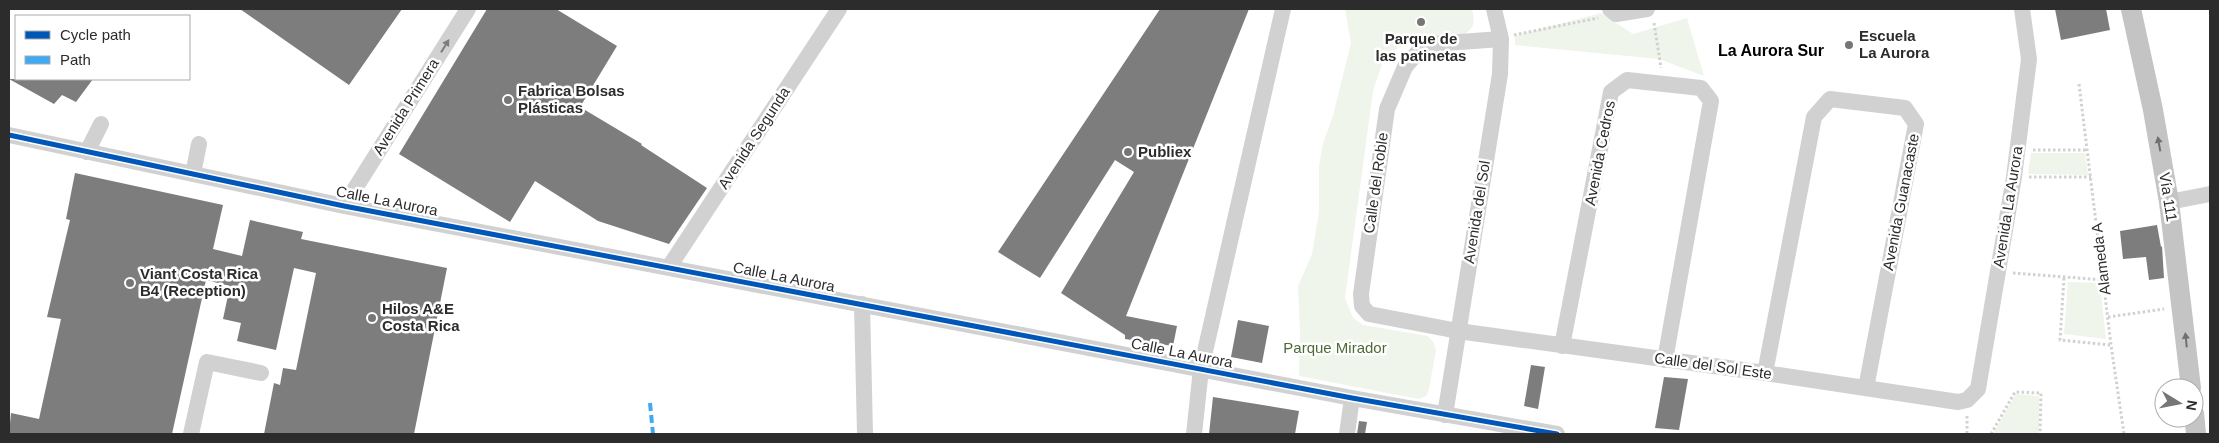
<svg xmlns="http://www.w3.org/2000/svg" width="2219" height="443" font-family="Arial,sans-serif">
	<rect width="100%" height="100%" fill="#fff"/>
	<path fill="#eff5ea" d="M 1345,9 L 1472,9 C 1475,22 1475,28 1463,35 L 1401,45 L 1383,61 L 1373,91 L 1345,298 L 1353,318 L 1363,325 L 1428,336 L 1433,342 L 1436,350 L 1429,389 L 1426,396 L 1419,399 L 1299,376 L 1300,333 L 1298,286 L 1312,254 L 1319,212 L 1319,166 L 1323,143 L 1333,116 L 1351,43 Z
		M 1601,13 L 1633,34 L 1687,18 L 1704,76 L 1659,59 L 1515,45 L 1515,36 Z
		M 2031,153 L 2085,153 L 2088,175 L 2028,174 Z
		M 2068,282 L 2100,283 L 2106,339 L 2064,334 Z
		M 2016,394 L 2039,396 L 2039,434 L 1993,434 Z"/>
	<path fill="#7d7d7d" d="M 240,9 L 402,9 L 349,85 Z
		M 487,9 L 556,9 L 617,46 L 580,107 L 642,144 L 641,145 L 707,188 L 669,244 L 598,221 L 535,181 L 510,222 L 399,154 Z
		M 1160,9 L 1249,9 L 1126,316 L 1177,326 L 1173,346 L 1125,339 L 1125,335 L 1061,293 L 1134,172 L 1115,160 L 1040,278 L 998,252 Z
		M 2055,9 L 2106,9 L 2110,30 L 2061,40 Z
		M 9,79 L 93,79 L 76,102 L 62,95 L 54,104 Z
		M 75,173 L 223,205 L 213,249 L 242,256 L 250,220 L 303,232 L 301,239 L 447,268 L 414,434 L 264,434 L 274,383 L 280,385 L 283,368 L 296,370 L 316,273 L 294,268 L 276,350 L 237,341 L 241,323 L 223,319 L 230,286 L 206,280 L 172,434 L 9,434 L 11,413 L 39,419 L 61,319 L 47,317 L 70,220 L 66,219 Z
		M 2157,225 L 2161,247 L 2162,246 L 2164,278 L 2149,280 L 2146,257 L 2123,259 L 2120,231 Z
		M 1238,320 L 1269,326 L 1262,363 L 1231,357 Z
		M 1531,365 L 1545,367 L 1538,409 L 1524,406 Z
		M 1664,377 L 1688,379 L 1679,430 L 1655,428 Z
		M 1213,397 L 1299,411 L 1295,434 L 1209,434 Z
		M 1359,421 L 1367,422 L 1365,434 L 1357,434 Z"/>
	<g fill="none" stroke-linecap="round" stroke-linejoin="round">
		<path stroke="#d1d1d1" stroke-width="3" stroke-dasharray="2.5 2.5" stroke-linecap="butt" d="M 1654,23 L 1661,68
			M 1514,35 L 1598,18
			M 2079,84 L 2111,345 L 2124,434
			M 2033,150 L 2088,150
			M 2029,177 L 2091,177
			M 2013,273 L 2104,280
			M 2064,278 L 2060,340 L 2111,345
			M 2108,317 L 2164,309
			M 1967,416 L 1967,434
			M 1991,434 L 2015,392 L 2041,393 L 2040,434"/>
		<path stroke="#d1d1d1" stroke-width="16" d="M 1610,9 L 1616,14 L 1647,9
			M 1501,39 L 1432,44 L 1417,53 L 1405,67 L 1387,109 L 1361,294 L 1362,306 L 1369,314 L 1458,331 L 1765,373 L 1958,402 L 1967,400 L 1978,389 L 2014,177 L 2029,59 L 2022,9
			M 9,135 L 344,206 L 1352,398 L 1557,434
			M 87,152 L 101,124
			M 193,174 L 199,144
			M 2169,202 L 2210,194
			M 344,206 L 468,9
			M 669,267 L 839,9
			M 862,304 L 865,434
			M 1562,346 L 1611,92 L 1627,80 L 1701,88 L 1711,101 L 1665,360
			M 1765,373 L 1814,117 L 1830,99 L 1905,108 L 1916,124 L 1866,388
			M 1445,415 L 1500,74 L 1501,39 L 1494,9
			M 191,434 L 207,362 L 261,373
			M 1194,434 L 1201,369 L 1283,9
			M 1347,434 L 1352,398"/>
		<path stroke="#c4c4c4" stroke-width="20" d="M 2131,9 L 2153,110 L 2169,202 L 2191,388
			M 2194,413 L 2196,434"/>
		<path stroke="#3fa9f5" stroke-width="4" stroke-dasharray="8 4" stroke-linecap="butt" d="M 650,403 L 653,434"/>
		<defs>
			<path id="cycleway" d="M 9,135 L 344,206 L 1352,398 L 1557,434"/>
		</defs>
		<use href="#cycleway" stroke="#fff" stroke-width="8"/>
		<use href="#cycleway" stroke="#0057b8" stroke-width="5"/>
	</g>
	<defs><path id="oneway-solid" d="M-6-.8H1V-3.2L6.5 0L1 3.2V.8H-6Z" transform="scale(1.25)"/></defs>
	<use fill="#7e7e7e" href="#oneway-solid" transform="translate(445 46) rotate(-58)"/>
	<g fill="#707070">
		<use href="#oneway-solid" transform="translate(2159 144) rotate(-100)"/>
		<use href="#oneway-solid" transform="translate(2186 340) rotate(-96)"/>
	</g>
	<g fill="#767676" stroke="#fff" stroke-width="2">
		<circle cx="1421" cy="22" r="5"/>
		<circle cx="1849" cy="45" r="5"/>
		<circle cx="508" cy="100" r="5"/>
		<circle cx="1128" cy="152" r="5"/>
		<circle cx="130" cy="283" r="5"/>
		<circle cx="372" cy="318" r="5"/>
	</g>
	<g text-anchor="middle" stroke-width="5" stroke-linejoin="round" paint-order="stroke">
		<g font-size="15" font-weight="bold" fill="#2c2c2c" stroke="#fff" text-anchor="start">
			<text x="1859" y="41">Escuela<tspan x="1859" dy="17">La Aurora</tspan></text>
			<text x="1421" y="44" text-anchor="middle">Parque de<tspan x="1421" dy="17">las patinetas</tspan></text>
			<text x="518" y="96">Fabrica Bolsas<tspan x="518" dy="17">Plásticas</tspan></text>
			<text x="1138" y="157">Publiex</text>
			<text x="140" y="279">Viant Costa Rica<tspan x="140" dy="17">B4 (Reception)</tspan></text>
			<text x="382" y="314">Hilos A&amp;E<tspan x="382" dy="17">Costa Rica</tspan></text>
		</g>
		<g font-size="15" fill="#2c2c2c" stroke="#fff">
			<text transform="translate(406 107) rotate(-58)" y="5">Avenida Primera</text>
			<text transform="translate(754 138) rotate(-57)" y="5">Avenida Segunda</text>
			<text transform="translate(1600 153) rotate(-79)" y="5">Avenida Cedros</text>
			<text transform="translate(1376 183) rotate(-82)" y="5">Calle del Roble</text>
			<text transform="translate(2168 197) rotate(81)" y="5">Vía 111</text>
			<text transform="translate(387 201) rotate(11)" y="5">Calle La Aurora</text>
			<text transform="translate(1901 202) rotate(-79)" y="5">Avenida Guanacaste</text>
			<text transform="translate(2008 207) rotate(-81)" y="5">Avenida La Aurora</text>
			<text transform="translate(1477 212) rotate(-81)" y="5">Avenida del Sol</text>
			<text transform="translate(2101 259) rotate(-97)" y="5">Alameda A</text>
			<text transform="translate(784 277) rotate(11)" y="5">Calle La Aurora</text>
			<text transform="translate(1182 353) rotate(11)" y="5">Calle La Aurora</text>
			<text transform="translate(1713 366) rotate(8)" y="5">Calle del Sol Este</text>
		</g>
		<g font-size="15" fill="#4e6b36" stroke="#fff">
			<text x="1335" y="353">Parque Mirador</text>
		</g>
		<g font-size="16" font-weight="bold" fill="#000" stroke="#fff">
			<text x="1771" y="56">La Aurora Sur</text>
		</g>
	</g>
	<rect width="2219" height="443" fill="none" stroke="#2c2c2c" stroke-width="20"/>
	<rect x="15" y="15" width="175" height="65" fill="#ffffff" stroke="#ababab"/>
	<rect x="25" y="31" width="25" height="8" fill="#0057b8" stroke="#ababab"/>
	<text x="60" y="40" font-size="15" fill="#2c2c2c">Cycle path</text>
	<rect x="25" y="56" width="25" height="8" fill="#3fa9f5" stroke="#ababab"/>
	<text x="60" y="65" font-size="15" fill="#2c2c2c">Path</text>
	<g transform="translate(2179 403) rotate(100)"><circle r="24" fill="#ffffff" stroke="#ababab"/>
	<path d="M0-4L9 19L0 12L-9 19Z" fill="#767676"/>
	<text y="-8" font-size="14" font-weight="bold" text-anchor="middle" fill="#2c2c2c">N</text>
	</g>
</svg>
